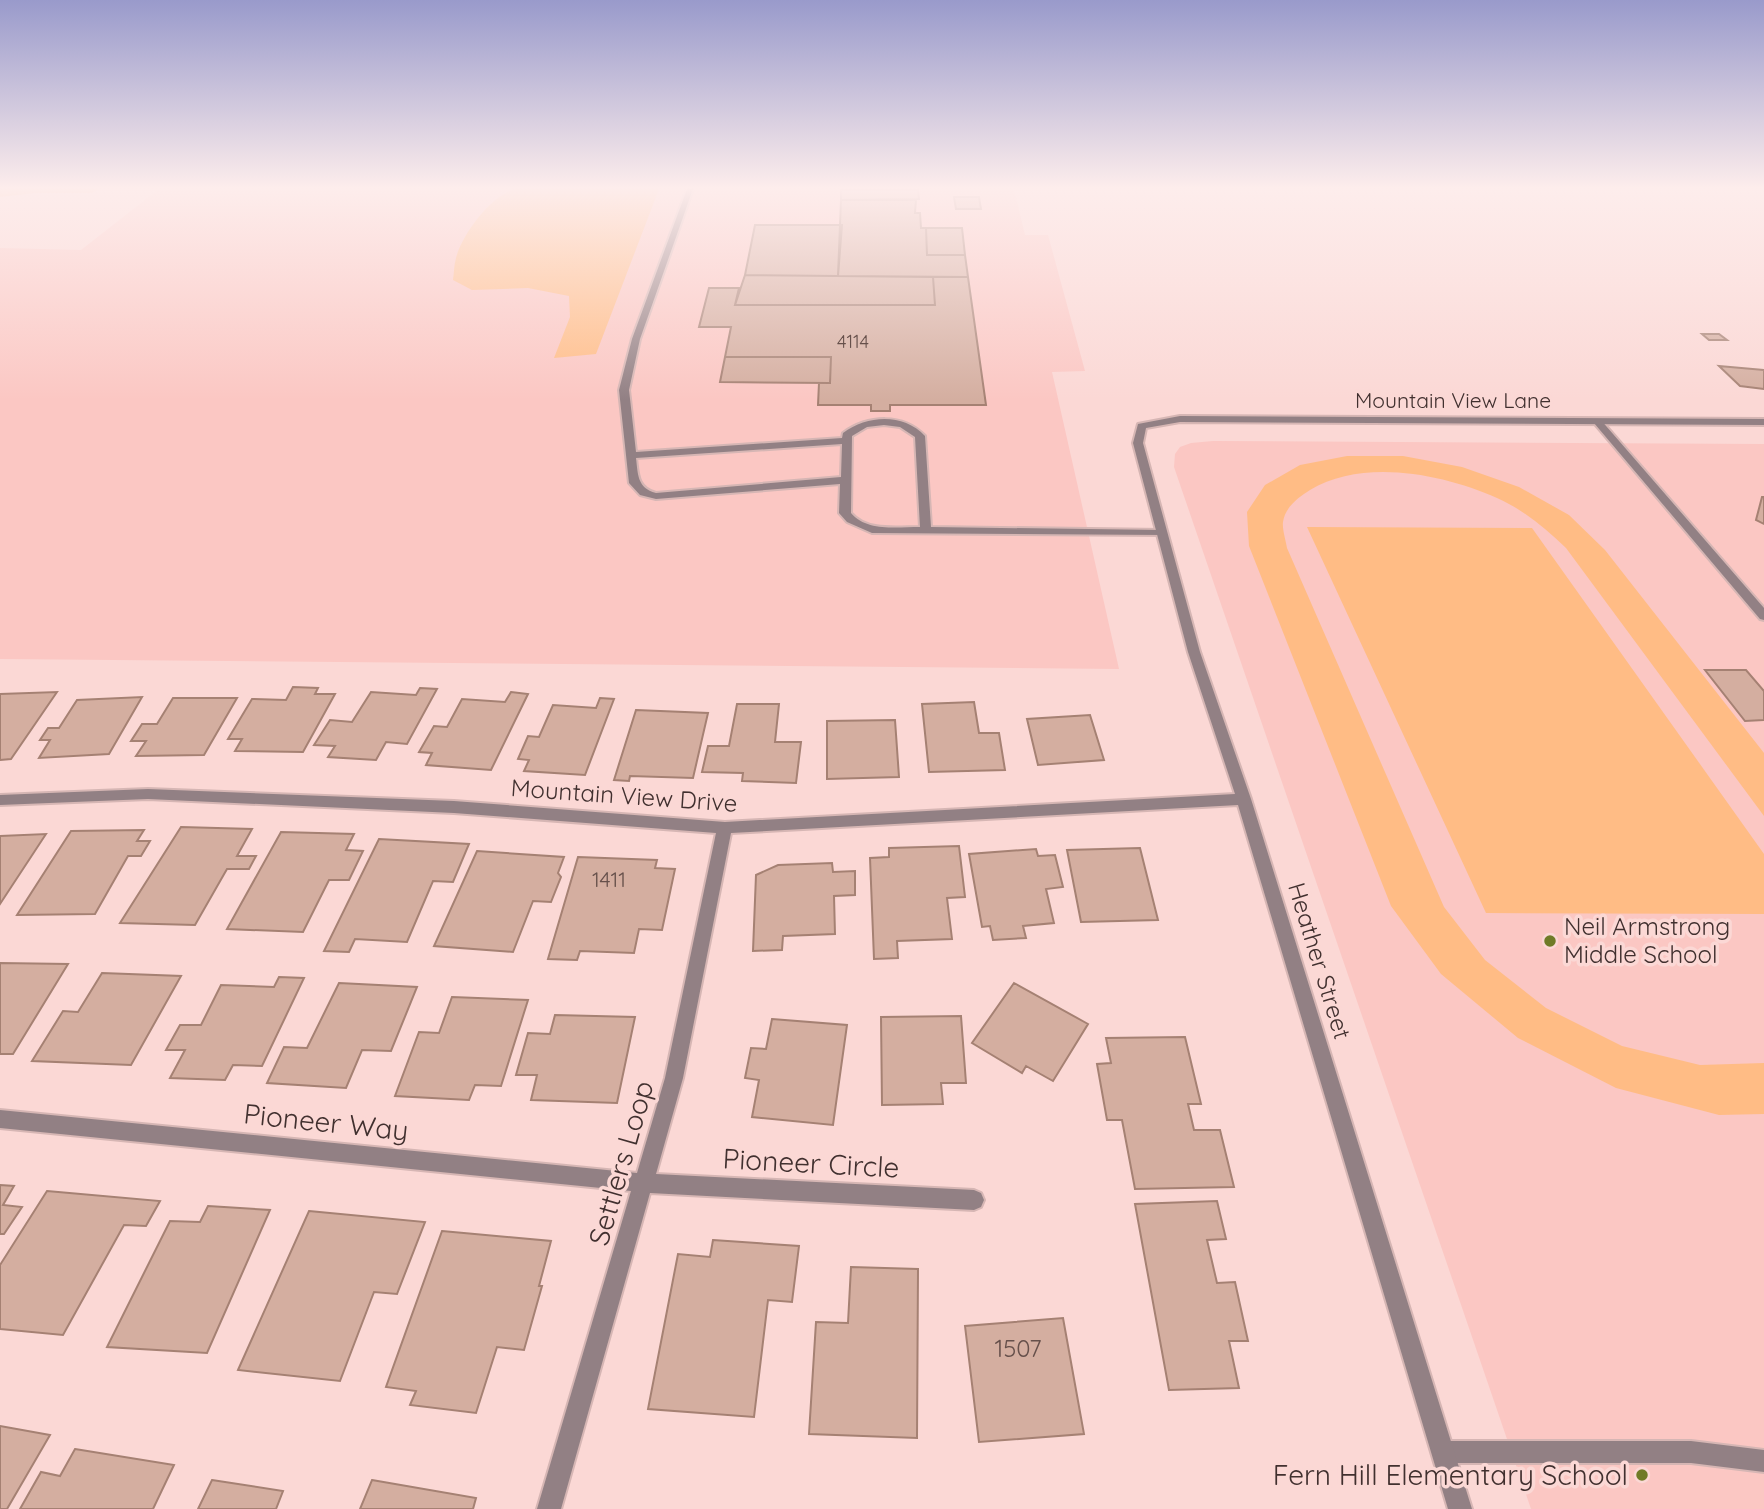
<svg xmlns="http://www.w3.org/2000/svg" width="1764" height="1509" font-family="Quicksand,sans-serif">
	<rect width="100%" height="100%" fill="#fbd8d5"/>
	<path fill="#fbc7c3" d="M 159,189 L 1014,189 L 1025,235 L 1048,235 L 1085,371 L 1052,372 L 1119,669 L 0,659 L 0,248 L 81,250 Z
		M 1213,441 L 1764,444 L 1764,1509 L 1531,1509 L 1174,467 L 1175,454 L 1180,447 L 1191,443 Z"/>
	<path fill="#ffbc85" d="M 0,189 L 98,189 L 92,193 L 36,193 L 0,197 Z
		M 516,189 L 659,189 L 596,354 L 554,358 L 570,317 L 569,296 L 528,288 L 472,290 L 453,280 C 454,273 454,265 456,258 C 462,234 492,194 516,189 Z
		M 1347,456 L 1403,456 L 1462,467 L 1519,487 L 1569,515 L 1605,550 L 1764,753 L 1764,816 L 1566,548 C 1545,528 1524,510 1497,498 C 1443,474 1363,458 1310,490 C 1299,497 1285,507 1283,522 C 1282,529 1286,541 1287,548 L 1444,907 L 1485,960 L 1546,1008 L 1622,1046 L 1700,1065 L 1764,1063 L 1764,1114 L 1719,1115 L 1616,1088 L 1518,1038 L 1441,974 L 1391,906 L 1249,546 L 1247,512 L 1265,485 L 1300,465 Z
		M 1307,527 L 1532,528 L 1764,854 L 1764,914 L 1486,913 Z"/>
	<path fill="#d4aea0" stroke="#a58173" stroke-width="2" d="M 841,190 L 918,190 L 919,199 L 841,200 Z
		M 954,197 L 979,197 L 981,209 L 956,209 Z
		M 841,200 L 916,200 L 915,213 L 920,213 L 921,228 L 926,228 L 927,255 L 965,255 L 968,277 L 838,276 Z
		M 755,225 L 842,225 L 838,276 L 745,275 Z
		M 926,228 L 962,228 L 965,255 L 927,255 Z
		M 745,275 L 933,277 L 935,305 L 735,305 Z
		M 933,277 L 968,277 L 986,405 L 890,405 L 890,411 L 871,411 L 871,405 L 818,405 L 819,383 L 830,383 L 831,357 L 725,357 L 731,327 L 699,327 L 709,288 L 739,288 L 735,305 L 935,305 Z
		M 1702,334 L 1719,334 L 1727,340 L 1709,340 Z
		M 725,357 L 831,357 L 830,383 L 720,382 Z
		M 1719,366 L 1764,370 L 1764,389 L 1740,386 Z
		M 1762,497 L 1764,497 L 1764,524 L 1756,520 Z
		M 1705,670 L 1746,670 L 1764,691 L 1764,720 L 1745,721 Z
		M 293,687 L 318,688 L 315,694 L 335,694 L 303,752 L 235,751 L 242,739 L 228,739 L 252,699 L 286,700 Z
		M 420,688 L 437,689 L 407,744 L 386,742 L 376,760 L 328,757 L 335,746 L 314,745 L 330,720 L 352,722 L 371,692 L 416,695 Z
		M 57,692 L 11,759 L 0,760 L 0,694 Z
		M 511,692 L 528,694 L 491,770 L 426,765 L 432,753 L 419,752 L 434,726 L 447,727 L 462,699 L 505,702 Z
		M 142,697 L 109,754 L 39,758 L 50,740 L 40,740 L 48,728 L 59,728 L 77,700 Z
		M 173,698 L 237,698 L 204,755 L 136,756 L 146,741 L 131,741 L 142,724 L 157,724 Z
		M 600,698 L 614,699 L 585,775 L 524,771 L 529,760 L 518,759 L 528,736 L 539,737 L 553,705 L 596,708 Z
		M 974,702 L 979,733 L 999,733 L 1005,770 L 929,772 L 922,704 Z
		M 737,704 L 779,704 L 775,742 L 801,742 L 796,783 L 742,781 L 743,773 L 702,772 L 708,746 L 729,746 Z
		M 636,710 L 708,713 L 693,778 L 630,776 L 629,781 L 614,780 Z
		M 1090,715 L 1104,760 L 1038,765 L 1027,719 Z
		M 895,720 L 899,777 L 827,779 L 827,721 Z
		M 181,827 L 252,829 L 237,856 L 256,856 L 249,869 L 227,869 L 195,925 L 120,923 Z
		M 144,830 L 137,841 L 150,841 L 141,856 L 128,856 L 95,914 L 17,915 L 71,831 Z
		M 281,832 L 354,834 L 346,850 L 363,851 L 349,880 L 329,880 L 303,932 L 227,929 Z
		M 46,834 L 0,904 L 0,836 Z
		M 379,839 L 469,844 L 453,882 L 433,881 L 407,942 L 355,939 L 349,952 L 324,951 Z
		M 959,846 L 965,897 L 947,898 L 952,939 L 897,941 L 898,958 L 874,959 L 870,858 L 889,857 L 889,848 Z
		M 1140,848 L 1158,920 L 1081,922 L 1067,850 Z
		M 1036,849 L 1038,856 L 1055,855 L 1063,887 L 1046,889 L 1054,923 L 1023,926 L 1026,938 L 993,940 L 990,926 L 982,927 L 969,854 Z
		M 477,851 L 564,857 L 558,873 L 561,877 L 551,902 L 533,901 L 513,952 L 434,946 Z
		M 578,857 L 657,860 L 655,868 L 675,869 L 662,930 L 639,929 L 634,953 L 580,951 L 577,960 L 548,959 Z
		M 832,863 L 833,872 L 855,871 L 855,895 L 834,896 L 835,934 L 783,936 L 782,950 L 753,951 L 756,875 L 778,865 Z
		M 0,963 L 68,964 L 13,1054 L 0,1054 Z
		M 102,973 L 181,976 L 131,1065 L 32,1061 L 63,1011 L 78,1012 Z
		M 279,977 L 304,978 L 262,1066 L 233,1065 L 225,1080 L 170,1078 L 185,1050 L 166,1050 L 180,1025 L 201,1025 L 221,985 L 274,987 Z
		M 339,983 L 417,987 L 391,1051 L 362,1050 L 346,1088 L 267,1083 L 284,1047 L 307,1048 Z
		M 1014,983 L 1088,1024 L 1053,1081 L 1026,1066 L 1022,1073 L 972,1043 Z
		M 452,997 L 528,1000 L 501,1086 L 475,1085 L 469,1100 L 395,1096 L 419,1032 L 439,1033 Z
		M 555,1015 L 635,1017 L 617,1103 L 531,1100 L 537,1075 L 516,1075 L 528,1033 L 550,1034 Z
		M 961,1016 L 966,1083 L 941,1083 L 943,1104 L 882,1105 L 881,1017 Z
		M 772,1019 L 847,1025 L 833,1125 L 752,1117 L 759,1080 L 745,1078 L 751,1048 L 766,1049 Z
		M 1185,1037 L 1201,1104 L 1188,1104 L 1194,1130 L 1220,1130 L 1234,1187 L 1135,1189 L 1122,1120 L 1107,1120 L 1097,1064 L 1111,1063 L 1106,1038 Z
		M 0,1185 L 14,1186 L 3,1205 L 22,1207 L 4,1234 L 0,1234 Z
		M 47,1191 L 160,1201 L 146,1226 L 124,1225 L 63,1335 L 0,1329 L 0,1265 Z
		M 1217,1201 L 1226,1239 L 1207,1240 L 1217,1283 L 1235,1282 L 1248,1341 L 1229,1341 L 1239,1388 L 1169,1390 L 1135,1204 Z
		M 208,1206 L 270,1210 L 207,1353 L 107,1347 L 170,1221 L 200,1222 Z
		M 309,1211 L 425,1222 L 397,1294 L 374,1292 L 340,1381 L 238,1370 Z
		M 442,1231 L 551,1241 L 539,1286 L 542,1286 L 524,1350 L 497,1347 L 476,1413 L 410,1405 L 416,1391 L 386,1387 Z
		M 713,1240 L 799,1246 L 792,1302 L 768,1300 L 754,1417 L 648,1409 L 678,1254 L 710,1257 Z
		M 851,1267 L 918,1269 L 917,1438 L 809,1434 L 816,1322 L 848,1323 Z
		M 1063,1318 L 1084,1434 L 979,1442 L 965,1326 Z
		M 0,1426 L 50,1435 L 7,1509 L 0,1509 Z
		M 75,1449 L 174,1465 L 153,1509 L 20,1509 L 41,1472 L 60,1476 Z
		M 212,1480 L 283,1491 L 276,1509 L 198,1509 Z
		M 372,1480 L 476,1498 L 473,1509 L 360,1509 Z"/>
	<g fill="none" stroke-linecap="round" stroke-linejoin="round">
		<defs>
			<path id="lane" d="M 687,189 L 693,189 L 640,339 L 629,390 L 636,452 L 842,438 L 843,433 C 868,415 903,413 925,436 L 931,527 L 1162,530 L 1166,531 L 1166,535 L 872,533 L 847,522 L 839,513 L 840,484 L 656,499 L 640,495 L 629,483 L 619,390 L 632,339 ZM 884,425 L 900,427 L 915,437 L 920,527 C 897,527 867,532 851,513 L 852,436 L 867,427 ZM 842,444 L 841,477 L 656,493 C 637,488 638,474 636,458 Z
				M 1594,419 L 1600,419 L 1764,608 L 1764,620 L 1760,619 L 1594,423 Z
				M 1443,1441 L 1691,1441 L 1764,1450 L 1764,1472 L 1691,1463 L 1443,1463 L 1435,1460 L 1432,1452 L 1435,1444 Z"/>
			<path id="street" d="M 1180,416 L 1764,419 L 1764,425 L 1180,422 L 1146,428 L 1143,443 L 1200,652 L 1251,799 L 1472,1509 L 1448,1509 L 1238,805 L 731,833 L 683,1078 L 656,1174 L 974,1190 L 981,1193 L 984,1200 L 981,1207 L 974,1210 L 650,1193 L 561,1509 L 537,1509 L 631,1191 L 0,1128 L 0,1110 L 637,1173 L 665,1078 L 716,833 L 454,813 L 148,799 L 0,805 L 0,795 L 148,789 L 454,801 L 725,822 L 1235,794 L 1188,652 L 1133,443 L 1138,424 Z"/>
		</defs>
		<use href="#lane" stroke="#d6b6b4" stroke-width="4"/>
		<use href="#street" stroke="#d6b6b4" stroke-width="4"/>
		<use href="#lane" fill="#928084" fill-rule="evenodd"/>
		<use href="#street" fill="#928084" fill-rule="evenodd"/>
	</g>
	<linearGradient id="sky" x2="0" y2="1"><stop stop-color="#999acb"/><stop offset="0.47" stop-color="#fdedec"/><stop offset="1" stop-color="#fdedec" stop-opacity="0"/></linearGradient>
	<rect width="1764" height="400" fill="url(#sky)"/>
	<g fill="#6f7b27" stroke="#fbd8d5" stroke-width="2.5">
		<circle cx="1550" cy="941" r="7"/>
		<circle cx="1642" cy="1475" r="7"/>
	</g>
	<g text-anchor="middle" stroke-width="7" stroke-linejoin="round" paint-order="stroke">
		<g font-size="18" fill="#66504b">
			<text x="853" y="348">4114</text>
		</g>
		<g font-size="21" fill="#41302f" stroke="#fbd8d5">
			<text x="1453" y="408">Mountain View Lane</text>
		</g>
		<g font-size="21" fill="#66504b">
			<text x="609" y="887">1411</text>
		</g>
		<g font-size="24" fill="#41302f" stroke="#fbd8d5">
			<text transform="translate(624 796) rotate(4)" y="8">Mountain View Drive</text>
			<text transform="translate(1319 961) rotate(73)" y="8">Heather Street</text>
		</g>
		<g font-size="24" fill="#41302f" stroke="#fbd8d5" text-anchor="start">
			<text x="1564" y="935">Neil Armstrong<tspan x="1564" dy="28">Middle School</tspan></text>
		</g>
		<g font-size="24" fill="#66504b">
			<text x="1018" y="1357">1507</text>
		</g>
		<g font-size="28" fill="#41302f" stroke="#fbd8d5">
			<text transform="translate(326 1122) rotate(6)" y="10">Pioneer Way</text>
			<text transform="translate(621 1163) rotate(-74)" y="10">Settlers Loop</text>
			<text transform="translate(811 1163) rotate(3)" y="10">Pioneer Circle</text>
		</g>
		<g font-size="28" fill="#41302f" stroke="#fbd8d5" text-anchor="end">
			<text x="1628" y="1485">Fern Hill Elementary School</text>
		</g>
	</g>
</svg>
